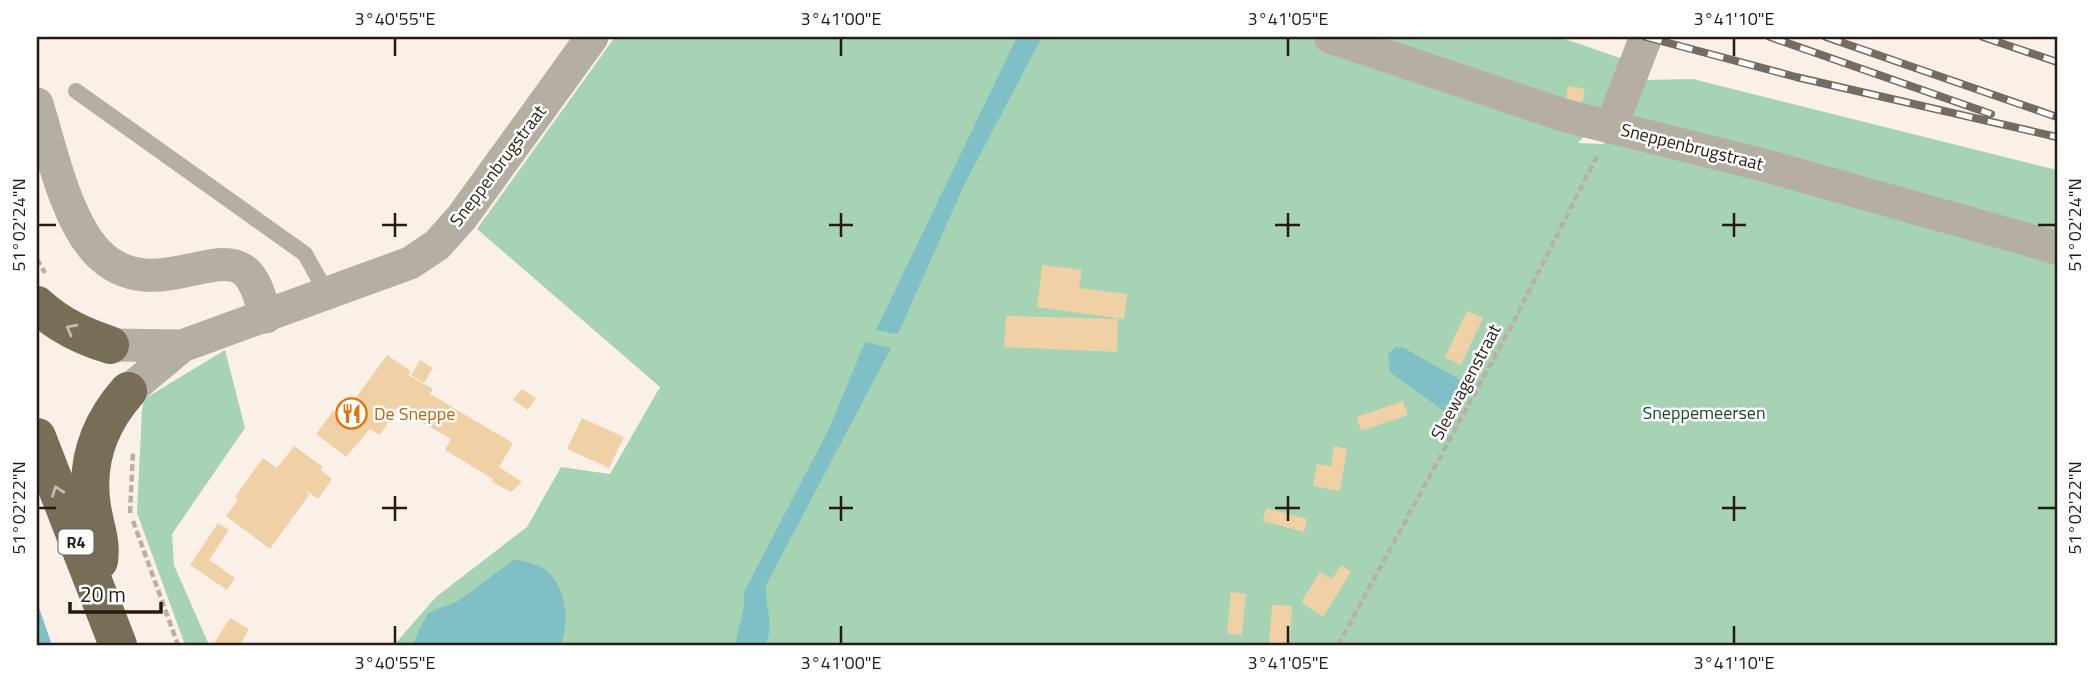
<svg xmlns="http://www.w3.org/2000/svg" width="2094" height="682" font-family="'Titillium Web',sans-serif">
	<rect width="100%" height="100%" fill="#fbf0e8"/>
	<path fill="#a5d3b4" d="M 615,37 L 1559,37 L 1626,60 L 1603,115 L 1578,143 L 1603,144 L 1626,124 L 1645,80 L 1693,79 L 2057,170 L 2057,645 L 394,645 L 436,597 L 527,527 L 561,467 L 610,474 L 660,387 L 477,229 Z
		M 225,350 L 245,428 L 172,534 L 174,565 L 209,645 L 185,645 L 137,513 L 142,410 L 144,399 Z"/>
	<path fill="#7fc0c6" d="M 1017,37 L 1042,37 L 964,185 L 898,334 L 876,330 Z
		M 865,342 L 891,348 L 766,585 C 764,606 776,625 765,645 L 735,645 L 744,607 L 744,592 L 829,429 Z
		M 1395,347 L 1404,348 L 1462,381 L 1445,412 L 1390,372 L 1388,355 Z
		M 515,559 C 524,562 540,564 547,571 C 567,589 569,622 561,645 L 412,645 L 428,613 L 458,601 Z
		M 37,602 L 52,645 L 37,645 Z"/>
	<path fill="#f0d1a6" d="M 1568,86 L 1585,89 L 1582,102 L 1566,99 Z
		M 1042,265 L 1082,270 L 1079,288 L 1127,294 L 1124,319 L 1037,307 Z
		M 1467,311 L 1483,318 L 1461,365 L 1445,357 Z
		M 1006,316 L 1118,319 L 1117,352 L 1004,347 Z
		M 387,355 L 411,371 L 408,375 L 433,389 L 430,394 L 513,443 L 499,467 L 522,482 L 511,492 L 492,482 L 493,479 L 445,450 L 451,439 L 397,408 L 380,435 L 370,429 L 346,457 L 316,434 L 333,411 L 342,417 Z
		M 420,360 L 433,368 L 424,383 L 411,375 Z
		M 522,389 L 536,398 L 528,410 L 513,400 Z
		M 1403,401 L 1408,415 L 1361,431 L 1357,417 Z
		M 582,418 L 624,437 L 609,468 L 567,449 Z
		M 294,446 L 323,467 L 321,470 L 332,479 L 318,499 L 305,490 L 309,495 L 270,549 L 226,516 L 238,500 L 235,497 L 263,458 L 277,468 Z
		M 1334,446 L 1347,449 L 1340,491 L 1313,486 L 1317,464 L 1331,466 Z
		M 1266,508 L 1307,519 L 1304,532 L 1263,521 Z
		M 218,523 L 229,530 L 209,560 L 235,578 L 227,590 L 190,565 Z
		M 1341,565 L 1351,572 L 1323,617 L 1301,602 L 1320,572 L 1332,579 Z
		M 1231,592 L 1246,594 L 1242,635 L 1227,634 Z
		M 1272,605 L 1292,606 L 1290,645 L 1269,645 Z
		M 230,618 L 249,629 L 240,645 L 213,645 Z"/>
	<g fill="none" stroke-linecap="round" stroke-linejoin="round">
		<path stroke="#b9afa7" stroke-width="4.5" stroke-dasharray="7 3.5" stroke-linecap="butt" d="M 37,259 L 45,273
			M 130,513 L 133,452
			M 133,521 L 178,645
			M 1338,645 L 1514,321 L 1597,156"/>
		<path stroke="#b5afa3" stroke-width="16" d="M 76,91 L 305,254 L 328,295"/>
		<path stroke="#b5afa3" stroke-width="33" d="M 1330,37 L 1566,116 L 1767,166 L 2057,248
			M 37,104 C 51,148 65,218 97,252 C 149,307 218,243 247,273 C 258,284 261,303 266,317
			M 1611,127 L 1646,37
			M 110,345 L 182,346 L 410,263 L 437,245 L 462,217 L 592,37
			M 128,391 L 182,346"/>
		<path stroke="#786d56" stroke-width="38" d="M 37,305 C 59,325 82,336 110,345
			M 37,437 L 118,645
			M 99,561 C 102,541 95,527 92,507 C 85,463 99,424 128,391"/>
		<defs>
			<path id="rail" d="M 1646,37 L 1796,77 L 2057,137
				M 1770,37 L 1991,114
				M 1826,37 L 2057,117
				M 1983,37 L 2057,62"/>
		</defs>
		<use href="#rail" stroke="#756b63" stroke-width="8"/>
		<use href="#rail" stroke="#fff" stroke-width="5" stroke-dasharray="16" stroke-linecap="butt"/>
	</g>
	<defs><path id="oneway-chevron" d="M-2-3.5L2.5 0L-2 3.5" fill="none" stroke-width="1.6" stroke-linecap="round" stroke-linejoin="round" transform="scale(1.75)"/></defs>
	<g stroke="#c2bdb3">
		<use href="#oneway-chevron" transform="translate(71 329) rotate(-152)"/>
		<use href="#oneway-chevron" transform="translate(57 491) rotate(-110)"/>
	</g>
	<path fill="none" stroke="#241b13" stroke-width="2.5" d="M 395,38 L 395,56M 841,38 L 841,56M 1288,38 L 1288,56M 1734,38 L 1734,56M 395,213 L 395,237M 841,213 L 841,237M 1288,213 L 1288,237M 1734,213 L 1734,237M 38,225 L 56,225M 382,225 L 407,225M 829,225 L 853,225M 1275,225 L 1300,225M 1722,225 L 1746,225M 2038,225 L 2056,225M 395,496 L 395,521M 841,496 L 841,521M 1288,496 L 1288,521M 1734,496 L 1734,521M 38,508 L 56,508M 382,508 L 407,508M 829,508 L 853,508M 1275,508 L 1300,508M 1722,508 L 1746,508M 2038,508 L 2056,508M 395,626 L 395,644M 841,626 L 841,644M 1288,626 L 1288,644M 1734,626 L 1734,644"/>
	<defs>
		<symbol id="restaurant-ring" viewBox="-11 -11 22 22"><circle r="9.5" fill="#fff" stroke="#e8710a" stroke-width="1.5"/><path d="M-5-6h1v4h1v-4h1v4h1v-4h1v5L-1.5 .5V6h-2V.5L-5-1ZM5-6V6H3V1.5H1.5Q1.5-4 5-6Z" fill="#e8710a"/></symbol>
	</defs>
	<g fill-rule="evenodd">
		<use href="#restaurant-ring" x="334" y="396" width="35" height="35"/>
	</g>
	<g text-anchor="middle" stroke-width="5" stroke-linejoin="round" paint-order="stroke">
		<rect fill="#fff" stroke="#665f5a" stroke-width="2" x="58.5" y="529.5" width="35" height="25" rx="5"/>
		<g font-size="16" font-weight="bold" fill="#241b13">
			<text x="76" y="548">R4</text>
		</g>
		<g font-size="18" fill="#241b13" stroke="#fff">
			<text transform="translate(1692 147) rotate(14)" y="6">Sneppenbrugstraat</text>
			<text transform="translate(498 166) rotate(-53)" y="6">Sneppenbrugstraat</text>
			<text transform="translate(1466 382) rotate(-62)" y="6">Sleewagenstraat</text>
		</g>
		<g font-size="18" fill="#144a2c" stroke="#fff">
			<text x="1704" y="419">Sneppemeersen</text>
		</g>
		<g font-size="18" fill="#c56008" stroke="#fff" text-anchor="start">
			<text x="374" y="420">De Sneppe</text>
		</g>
	</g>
	<rect width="2094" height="682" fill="none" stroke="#ffffff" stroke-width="77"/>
	<path d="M70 602v10h91v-10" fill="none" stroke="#241b13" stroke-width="3.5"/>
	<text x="80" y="602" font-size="21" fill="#241b13" stroke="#ffffff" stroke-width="5" paint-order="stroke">20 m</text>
	<rect x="38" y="38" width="2018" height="606" fill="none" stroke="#241b13" stroke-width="2.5"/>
	<g font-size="18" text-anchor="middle" fill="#241b13">
		<text x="395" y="25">3°40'55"E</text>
		<text x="841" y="25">3°41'00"E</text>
		<text x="1288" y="25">3°41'05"E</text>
		<text x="1734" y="25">3°41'10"E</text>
		<text transform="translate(19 225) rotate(-90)" y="6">51°02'24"N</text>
		<text transform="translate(2075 225) rotate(-90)" y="6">51°02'24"N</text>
		<text transform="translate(19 508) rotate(-90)" y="6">51°02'22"N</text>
		<text transform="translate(2075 508) rotate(-90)" y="6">51°02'22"N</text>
		<text x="395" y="669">3°40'55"E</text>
		<text x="841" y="669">3°41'00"E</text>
		<text x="1288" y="669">3°41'05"E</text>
		<text x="1734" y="669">3°41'10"E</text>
	</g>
</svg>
